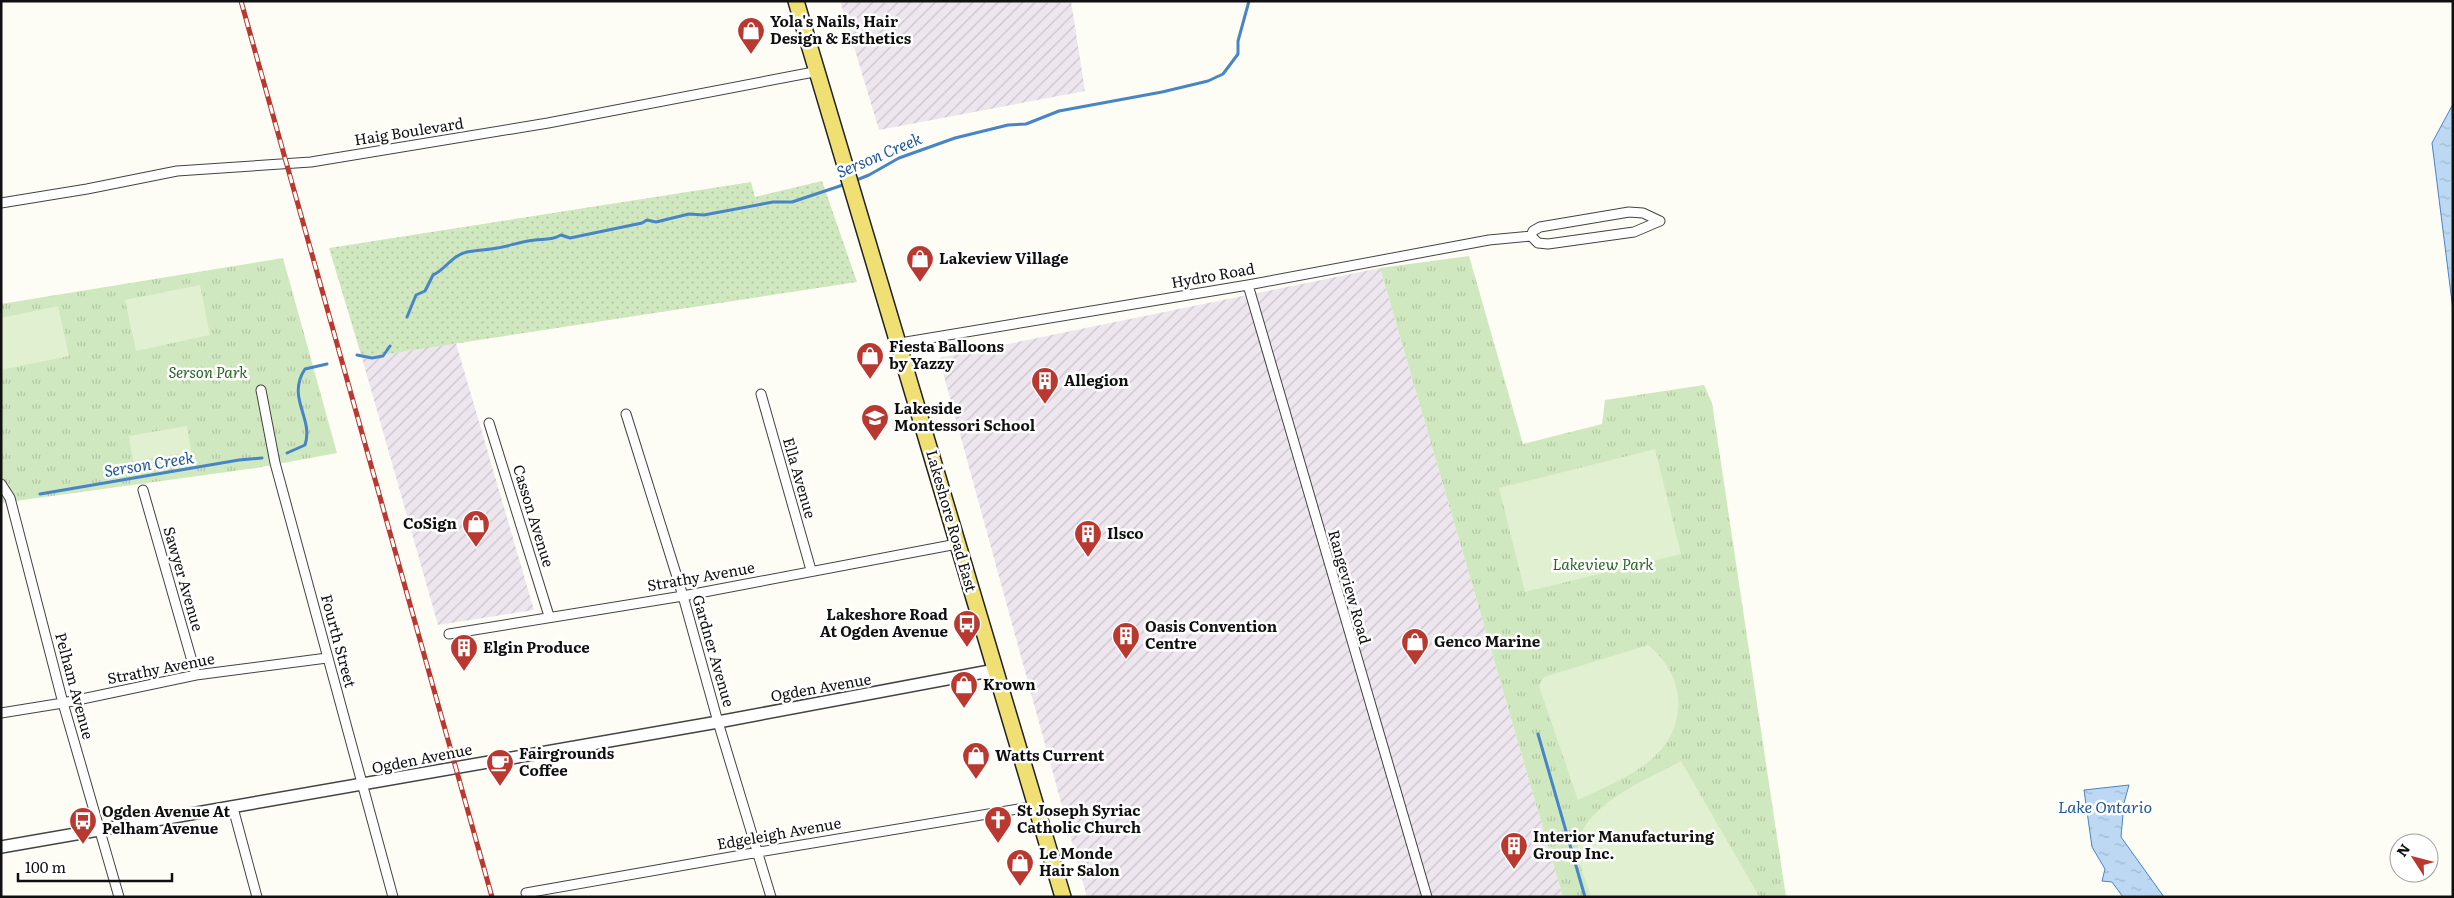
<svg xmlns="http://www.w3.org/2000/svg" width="2454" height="898" font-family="Literata,serif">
	<defs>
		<pattern id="industrial-furrows" width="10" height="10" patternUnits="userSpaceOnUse" patternTransform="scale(1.25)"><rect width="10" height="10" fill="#eee6ee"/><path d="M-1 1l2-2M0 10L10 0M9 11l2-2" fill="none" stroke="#cbc4cb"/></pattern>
		<pattern id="grass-dots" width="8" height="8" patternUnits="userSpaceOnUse" patternTransform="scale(1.25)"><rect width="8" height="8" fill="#d0e8bf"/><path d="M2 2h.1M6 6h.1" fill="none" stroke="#b2c6a3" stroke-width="1.8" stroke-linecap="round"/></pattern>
		<pattern id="park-tufts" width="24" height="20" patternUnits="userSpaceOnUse" patternTransform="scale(1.25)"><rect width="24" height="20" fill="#d0e8bf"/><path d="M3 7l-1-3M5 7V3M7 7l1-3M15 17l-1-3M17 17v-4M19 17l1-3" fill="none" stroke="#b2c6a3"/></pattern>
		<pattern id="water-ripples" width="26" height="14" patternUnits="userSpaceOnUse" patternTransform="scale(1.25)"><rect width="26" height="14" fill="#bcd8f3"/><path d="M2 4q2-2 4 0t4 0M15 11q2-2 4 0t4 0" fill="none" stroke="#a1b8cf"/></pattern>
	</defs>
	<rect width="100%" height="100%" fill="#fefdf5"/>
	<path fill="url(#industrial-furrows)" d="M 840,1 L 1071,1 L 1085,91 L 879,130 Z
		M 1380,268 L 1563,897 L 1087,897 L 939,358 Z
		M 456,343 L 534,610 L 438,625 L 362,358 Z"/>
	<path fill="url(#grass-dots)" d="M 822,181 L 857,282 L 362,358 L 329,248 L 751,182 L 755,197 Z"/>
	<path fill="url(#park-tufts)" d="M 1469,256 L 1523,444 L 1602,424 L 1605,400 L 1704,385 L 1712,403 L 1786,897 L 1563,897 L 1380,268 Z
		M 283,258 L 337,453 L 256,468 L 1,503 L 1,304 Z"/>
	<path fill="#e1f0d0" d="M 200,285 L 210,335 L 136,351 L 125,300 Z
		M 58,306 L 69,356 L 1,370 L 1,318 Z
		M 187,426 L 191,452 L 133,461 L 129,436 Z
		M 1655,449 L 1681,554 L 1525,592 L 1499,488 Z
		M 1648,645 C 1664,658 1676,676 1678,697 C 1682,758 1624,778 1578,800 L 1539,686 L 1544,677 Z
		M 1681,761 L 1759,896 L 1591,897 C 1587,883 1579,867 1578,853 C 1574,808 1649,779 1681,761 Z"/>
	<path fill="url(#water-ripples)" stroke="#4785c6" d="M 2453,104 L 2453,310 L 2432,143 Z
		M 2129,785 L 2124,803 L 2121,837 L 2164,897 L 2123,897 L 2112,882 L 2102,881 L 2105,869 L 2092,847 L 2084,790 Z"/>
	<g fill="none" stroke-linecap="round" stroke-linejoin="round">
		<path stroke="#4785c6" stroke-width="3" d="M 854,181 L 869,175 L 899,158 L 955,138 L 1008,125 L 1026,124 L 1059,111 L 1162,92 L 1208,81 L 1223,74 L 1238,54 L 1238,41 L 1249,1
			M 407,317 L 416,295 L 425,291 L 433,275 C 445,270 452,255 467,252 C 478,250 488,250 497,248 C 510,246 523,241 535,240 C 546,239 552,240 561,235 L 570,238 L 642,223 L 647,220 L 656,222 L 689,214 L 704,215 L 773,202 L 792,202 L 846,184
			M 357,355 L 372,358 L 383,356 L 390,346
			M 287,453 L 305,445 C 314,418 286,398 305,369 L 327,364
			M 40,494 L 239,460 L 262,458
			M 1538,734 L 1585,897"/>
		<defs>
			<path id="minor" d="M 1,203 L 87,189 L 177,171 L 311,162 L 548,123 L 819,71
				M 1531,236 L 1533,231 L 1540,227 L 1629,212 L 1643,213 L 1660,221
				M 1531,236 L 1538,243 L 1548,244 L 1634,232 L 1660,221
				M 1248,285 L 1427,897
				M 900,343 L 1248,285 L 1489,240 L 1531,236
				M 261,390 L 275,463 L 393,897
				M 761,394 L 811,570
				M 626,414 L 683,596 L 718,722 L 771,897
				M 489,423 L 549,616
				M 1,484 L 10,498 L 63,703 L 119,897
				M 143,490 L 196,675
				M 449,634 L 683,596 L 957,544
				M 1,713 L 63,703 L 196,675 L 327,658
				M 233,808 L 257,897
				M 526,893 L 759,852 L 1036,806"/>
			<path id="tertiary" d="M 1,847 L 718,722 L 995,670"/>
			<path id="primary" d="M 796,1 L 1063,897"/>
		</defs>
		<use href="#minor" stroke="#434343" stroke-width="11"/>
		<use href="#tertiary" stroke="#434343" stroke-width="14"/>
		<use href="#primary" stroke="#212121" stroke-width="18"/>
		<use href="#minor" stroke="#fff" stroke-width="9"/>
		<use href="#tertiary" stroke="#fff" stroke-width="11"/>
		<use href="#primary" stroke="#f0e073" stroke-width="15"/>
		<defs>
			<path id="rail" d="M 241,1 L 492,897"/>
		</defs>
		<use href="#rail" stroke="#b9382f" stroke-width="5"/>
		<use href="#rail" stroke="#fff" stroke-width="3" stroke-dasharray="9" stroke-linecap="butt"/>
	</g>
	<defs>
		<symbol id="shop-pin" viewBox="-11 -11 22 30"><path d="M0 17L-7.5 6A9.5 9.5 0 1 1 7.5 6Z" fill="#b9382f" stroke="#fff"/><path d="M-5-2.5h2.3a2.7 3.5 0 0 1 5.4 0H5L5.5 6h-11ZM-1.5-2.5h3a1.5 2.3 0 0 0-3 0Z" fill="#fff"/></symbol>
		<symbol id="building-pin" viewBox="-11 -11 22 30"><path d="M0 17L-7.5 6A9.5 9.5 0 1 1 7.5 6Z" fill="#b9382f" stroke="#fff"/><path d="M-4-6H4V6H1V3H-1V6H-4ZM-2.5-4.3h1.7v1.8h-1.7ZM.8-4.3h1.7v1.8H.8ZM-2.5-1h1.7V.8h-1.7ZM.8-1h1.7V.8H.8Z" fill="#fff"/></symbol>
		<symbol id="school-pin" viewBox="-11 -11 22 30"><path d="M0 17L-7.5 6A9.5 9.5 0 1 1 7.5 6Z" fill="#b9382f" stroke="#fff"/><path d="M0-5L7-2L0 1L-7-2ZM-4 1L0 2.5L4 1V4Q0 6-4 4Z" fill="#fff"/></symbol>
		<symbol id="bus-pin" viewBox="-11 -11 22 30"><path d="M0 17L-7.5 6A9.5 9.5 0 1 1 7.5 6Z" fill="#b9382f" stroke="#fff"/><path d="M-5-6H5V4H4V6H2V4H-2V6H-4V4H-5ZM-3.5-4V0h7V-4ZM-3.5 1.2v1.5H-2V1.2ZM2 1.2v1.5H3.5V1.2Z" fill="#fff"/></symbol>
		<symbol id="cafe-pin" viewBox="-11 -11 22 30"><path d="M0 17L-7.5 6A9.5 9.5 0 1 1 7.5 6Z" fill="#b9382f" stroke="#fff"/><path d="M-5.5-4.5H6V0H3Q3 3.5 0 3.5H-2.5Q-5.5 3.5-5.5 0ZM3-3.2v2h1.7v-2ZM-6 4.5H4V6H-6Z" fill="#fff"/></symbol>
		<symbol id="church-pin" viewBox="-11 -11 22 30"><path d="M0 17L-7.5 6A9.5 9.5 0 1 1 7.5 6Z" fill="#b9382f" stroke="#fff"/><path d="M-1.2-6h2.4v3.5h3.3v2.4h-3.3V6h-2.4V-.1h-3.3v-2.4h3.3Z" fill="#fff"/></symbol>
	</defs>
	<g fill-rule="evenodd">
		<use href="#shop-pin" x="735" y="15" width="32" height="43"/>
		<use href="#shop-pin" x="904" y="243" width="32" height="43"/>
		<use href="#shop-pin" x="854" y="340" width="32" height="43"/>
		<use href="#building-pin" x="1029" y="365" width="32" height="43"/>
		<use href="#school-pin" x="859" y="402" width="32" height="43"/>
		<use href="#shop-pin" x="460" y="508" width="32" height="43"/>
		<use href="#building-pin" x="1072" y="518" width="32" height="43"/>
		<use href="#bus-pin" x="951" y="608" width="32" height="43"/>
		<use href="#building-pin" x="1110" y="620" width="32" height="43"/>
		<use href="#shop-pin" x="1399" y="626" width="32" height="43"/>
		<use href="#building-pin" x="448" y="632" width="32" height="43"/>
		<use href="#shop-pin" x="948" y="669" width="32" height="43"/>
		<use href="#shop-pin" x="960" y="740" width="32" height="43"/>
		<use href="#cafe-pin" x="484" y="747" width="32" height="43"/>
		<use href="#church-pin" x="982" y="804" width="32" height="43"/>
		<use href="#bus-pin" x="67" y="805" width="32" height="43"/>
		<use href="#building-pin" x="1498" y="830" width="32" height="43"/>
		<use href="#shop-pin" x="1004" y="847" width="32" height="43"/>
	</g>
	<g text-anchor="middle" stroke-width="5" stroke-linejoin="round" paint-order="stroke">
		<g font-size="15" font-weight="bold" fill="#101010" stroke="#fff" text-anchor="start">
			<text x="770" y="27">Yola's Nails, Hair<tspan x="770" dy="17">Design &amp; Esthetics</tspan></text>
			<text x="939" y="264">Lakeview Village</text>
			<text x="889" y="352">Fiesta Balloons<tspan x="889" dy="17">by Yazzy</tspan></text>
			<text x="1064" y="386">Allegion</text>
			<text x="894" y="414">Lakeside<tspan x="894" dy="17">Montessori School</tspan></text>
			<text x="457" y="529" text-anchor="end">CoSign</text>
			<text x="1107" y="539">Ilsco</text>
			<text x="948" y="620" text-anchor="end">Lakeshore Road<tspan x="948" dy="17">At Ogden Avenue</tspan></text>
			<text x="1145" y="632">Oasis Convention<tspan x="1145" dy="17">Centre</tspan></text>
			<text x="1434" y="647">Genco Marine</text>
			<text x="483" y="653">Elgin Produce</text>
			<text x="983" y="690">Krown</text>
			<text x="519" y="759">Fairgrounds<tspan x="519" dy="17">Coffee</tspan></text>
			<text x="995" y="761">Watts Current</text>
			<text x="1017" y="816">St Joseph Syriac<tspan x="1017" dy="17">Catholic Church</tspan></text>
			<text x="102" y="817">Ogden Avenue At<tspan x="102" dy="17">Pelham Avenue</tspan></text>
			<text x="1533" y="842">Interior Manufacturing<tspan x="1533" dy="17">Group Inc.</tspan></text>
			<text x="1039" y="859">Le Monde<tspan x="1039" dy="17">Hair Salon</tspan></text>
		</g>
		<g font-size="15" fill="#101010" stroke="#fff">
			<text transform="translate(409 132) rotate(-9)" y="5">Haig Boulevard</text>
			<text transform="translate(1213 276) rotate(-10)" y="5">Hydro Road</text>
			<text transform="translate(799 478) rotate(74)" y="5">Ella Avenue</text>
			<text transform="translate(533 516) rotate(73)" y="5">Casson Avenue</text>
			<text transform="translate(951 521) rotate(74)" y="5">Lakeshore Road East</text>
			<text transform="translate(701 577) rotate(-10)" y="5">Strathy Avenue</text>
			<text transform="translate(183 579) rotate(74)" y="5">Sawyer Avenue</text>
			<text transform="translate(1349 587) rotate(74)" y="5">Rangeview Road</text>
			<text transform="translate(338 641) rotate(75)" y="5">Fourth Street</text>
			<text transform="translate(713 651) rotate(74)" y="5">Gardner Avenue</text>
			<text transform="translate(161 669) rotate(-11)" y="5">Strathy Avenue</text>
			<text transform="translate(74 686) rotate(75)" y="5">Pelham Avenue</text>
			<text transform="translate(821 688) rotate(-10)" y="5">Ogden Avenue</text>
			<text transform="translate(422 759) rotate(-11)" y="5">Ogden Avenue</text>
			<text transform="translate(779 834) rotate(-10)" y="5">Edgeleigh Avenue</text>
		</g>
		<g font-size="15" font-style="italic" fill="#2a6623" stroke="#fff">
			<text x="208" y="378">Serson Park</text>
			<text x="1603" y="570">Lakeview Park</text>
		</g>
		<g font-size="16" font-style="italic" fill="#20589c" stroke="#fff">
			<text transform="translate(879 155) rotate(-23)" y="6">Serson Creek</text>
			<text transform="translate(149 464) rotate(-9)" y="6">Serson Creek</text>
			<text x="2105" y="813">Lake Ontario</text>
		</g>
	</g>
	<rect width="2454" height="898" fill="none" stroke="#101010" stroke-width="5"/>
	<g transform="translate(2414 858) rotate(306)"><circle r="24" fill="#ffffff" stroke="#9f9f9f"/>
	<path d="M0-4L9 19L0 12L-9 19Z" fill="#b9382f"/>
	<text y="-8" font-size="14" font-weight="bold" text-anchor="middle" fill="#101010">N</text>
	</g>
	<path d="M18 873v8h154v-8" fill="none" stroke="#101010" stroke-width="2.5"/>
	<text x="25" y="873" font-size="15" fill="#101010" stroke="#ffffff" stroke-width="4" paint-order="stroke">100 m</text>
</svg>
